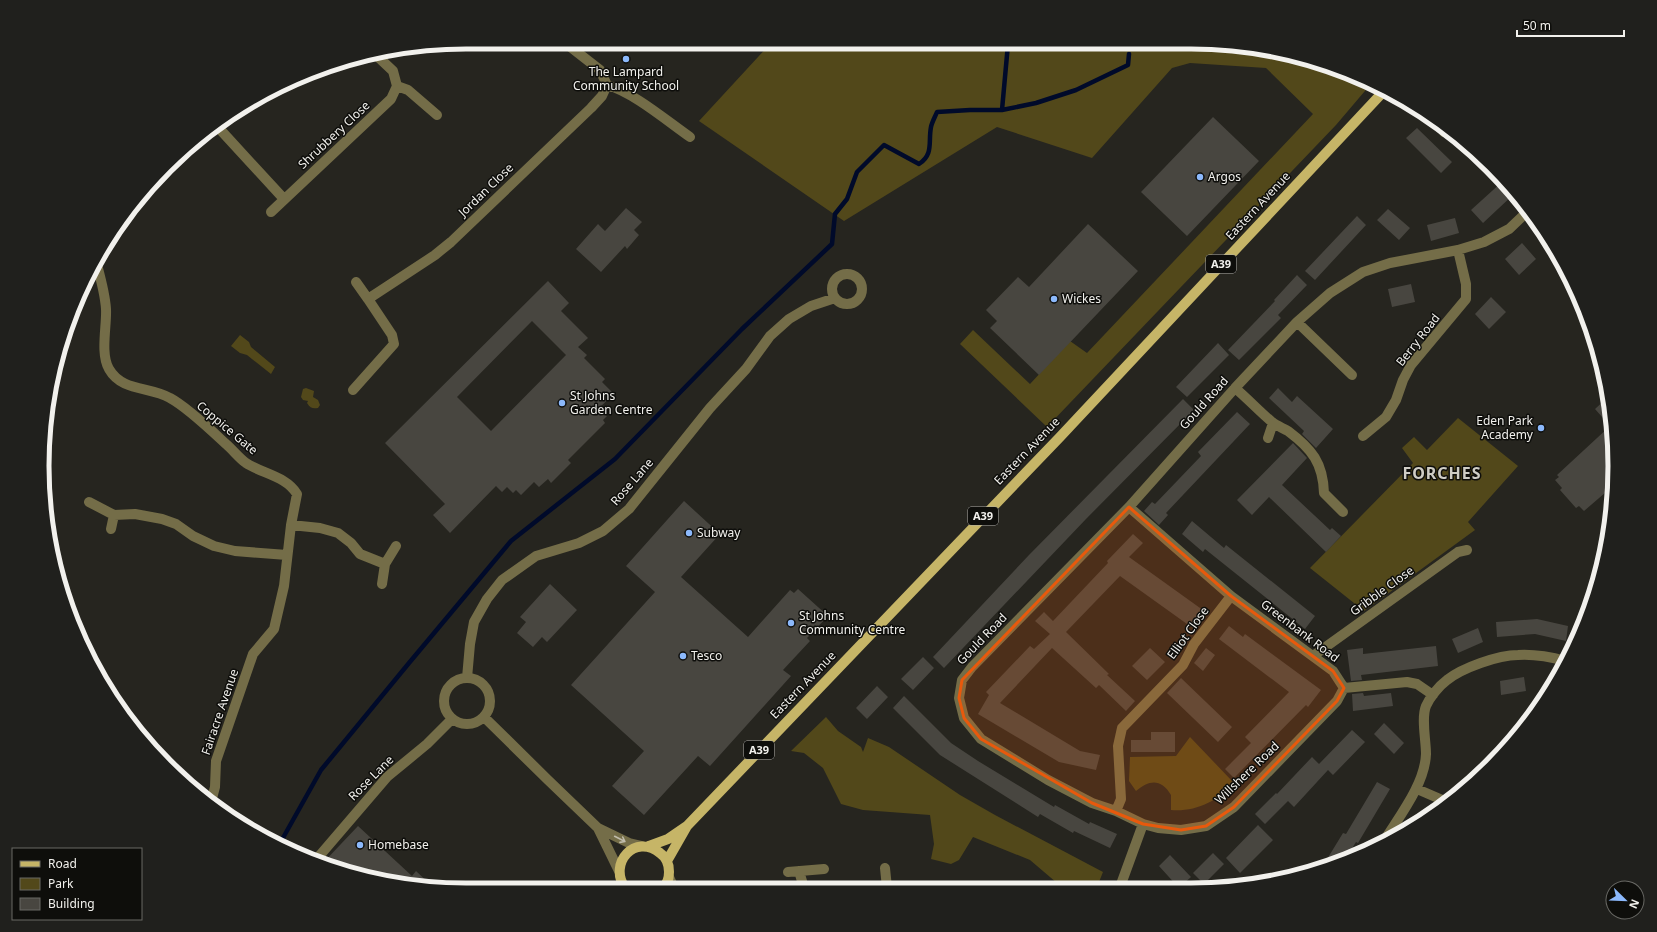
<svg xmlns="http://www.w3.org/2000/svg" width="1657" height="932" font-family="'Noto Sans',sans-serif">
	<rect width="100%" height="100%" fill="#26251f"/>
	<path fill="#52481a" d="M 1219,43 L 1301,57 L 1370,85 L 1336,125 L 1047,427 L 960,344 L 973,330 L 1030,384 L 1070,341 L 1087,353 L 1313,114 L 1266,68 L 1190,63 L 1172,68 L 1092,158 L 997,127 L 844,221 L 699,121 L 770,44 Z
		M 240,335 L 249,342 L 251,347 L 275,367 L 271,374 L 247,355 L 240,353 L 231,346 Z
		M 306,388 L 314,391 L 313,397 L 318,400 L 320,405 L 318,408 C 313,409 310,408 307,403 L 308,401 L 303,400 L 301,397 L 303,389 Z
		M 1458,418 L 1518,466 L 1468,522 L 1475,530 L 1364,611 L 1310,568 L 1413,463 L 1402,448 L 1414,437 L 1427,450 Z
		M 826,717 L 838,731 L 861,747 L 863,752 L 868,738 L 889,747 L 960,795 L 995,815 L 1103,872 L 1097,887 L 1076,887 L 1057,883 L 1030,860 L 973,837 L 959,860 L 951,864 L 931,859 L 934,844 L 930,815 L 863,810 L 841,804 L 823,768 L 804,753 L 791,751 Z
		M 1190,737 L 1232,781 C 1220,802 1194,812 1171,810 L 1171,795 C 1161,778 1149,780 1136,791 L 1129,781 L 1130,757 L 1176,756 Z"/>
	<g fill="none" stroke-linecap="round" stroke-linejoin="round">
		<path stroke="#000a2a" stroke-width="4.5" d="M 1002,110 L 1008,44
			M 279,845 L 321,770 L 409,663 L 511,541 L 615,459 L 742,329 L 832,244 L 835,214 L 847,199 L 857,172 L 884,145 L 919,164 C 934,154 928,142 931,127 C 932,122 935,117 937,112 L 970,110 L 1002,110 L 1036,103 L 1076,90 L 1128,65 L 1129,54"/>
	</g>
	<path fill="#484640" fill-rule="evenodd" d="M 1213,117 L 1259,161 L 1187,236 L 1141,192 Z
		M 1417,128 L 1452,162 L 1441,173 L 1406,138 Z
		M 1503,181 L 1514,194 L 1483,223 L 1471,210 Z
		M 626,208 L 642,222 L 634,230 L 639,235 L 627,249 L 625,246 L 601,272 L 576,249 L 598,224 L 605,231 Z
		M 1388,209 L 1410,228 L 1399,240 L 1377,220 Z
		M 1357,216 L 1366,225 L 1315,280 L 1305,271 Z
		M 1455,218 L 1459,233 L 1431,241 L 1427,225 Z
		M 1088,224 L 1138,271 L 1039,375 L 990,328 L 997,321 L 986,310 L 1018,277 L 1029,287 Z
		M 1522,243 L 1536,259 L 1519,275 L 1505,259 Z
		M 1297,275 L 1307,285 L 1278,315 L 1281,318 L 1239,360 L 1228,350 L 1275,301 L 1274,300 Z
		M 548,281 L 569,303 L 561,311 L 588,338 L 578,347 L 587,355 L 584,358 L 605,379 L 602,382 L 614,394 L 599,408 L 607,416 L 603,420 L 605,423 L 568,460 L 571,463 L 551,483 L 548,479 L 539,487 L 534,482 L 521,495 L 516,490 L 513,493 L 507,487 L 502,492 L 496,486 L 450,533 L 433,515 L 445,504 L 385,443 ZM 532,321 L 566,355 L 491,431 L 457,397 Z
		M 1411,284 L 1415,302 L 1392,307 L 1388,289 Z
		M 1491,297 L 1506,312 L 1489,329 L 1475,314 Z
		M 1218,343 L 1229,355 L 1187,397 L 1176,387 Z
		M 1278,388 L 1292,402 L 1297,396 L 1333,429 L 1316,448 L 1302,434 L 1304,431 L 1269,398 Z
		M 1607,398 L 1614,438 L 1613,486 L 1584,511 L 1579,506 L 1576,508 L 1560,490 L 1562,488 L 1555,480 L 1559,477 L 1557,475 L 1610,426 L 1595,409 Z
		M 1183,399 L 1194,410 L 1086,519 L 944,668 L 933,657 L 1029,555 Z
		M 1237,412 L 1250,424 L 1166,513 L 1168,515 L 1159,525 L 1144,511 L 1152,502 L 1155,504 L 1201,456 L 1198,452 Z
		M 1293,443 L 1307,458 L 1282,485 L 1330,530 L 1332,528 L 1341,536 L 1326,552 L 1269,497 L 1252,515 L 1237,500 Z
		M 684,501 L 720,534 L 681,577 L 748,637 L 790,590 L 794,593 L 798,589 L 828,616 L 807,638 L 810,641 L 783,670 L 791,676 L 710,766 L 698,756 L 644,815 L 612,786 L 644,751 L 571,685 L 655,592 L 626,566 Z
		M 1192,521 L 1224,548 L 1226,545 L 1315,616 L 1305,629 L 1205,549 L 1203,552 L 1182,534 Z
		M 1133,534 L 1143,543 L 1129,557 L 1207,613 L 1194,629 L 1120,576 L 1066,632 L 1109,674 L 1107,675 L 1135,701 L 1126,711 L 1099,685 L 1096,688 L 1052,648 L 1000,703 L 1080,751 L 1100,755 L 1096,770 L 1059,762 L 978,714 L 989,695 L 986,692 L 1030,646 L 1034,649 L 1050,634 L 1035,621 L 1044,612 L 1053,621 L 1108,563 L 1107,561 Z
		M 550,584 L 577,610 L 547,642 L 542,637 L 533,647 L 517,633 L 526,622 L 520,617 Z
		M 1537,619 L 1568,626 L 1566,641 L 1535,634 L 1497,637 L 1496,622 Z
		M 1229,626 L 1243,637 L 1245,634 L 1321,690 L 1308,707 L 1306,705 L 1234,778 L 1225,769 L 1251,743 L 1245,737 L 1289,692 L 1219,639 Z
		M 1478,628 L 1483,642 L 1458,653 L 1452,639 Z
		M 1436,646 L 1438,666 L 1361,675 L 1362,680 L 1351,681 L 1347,650 L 1363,648 L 1363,654 Z
		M 1150,648 L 1165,662 L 1147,680 L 1132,666 Z
		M 1206,648 L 1215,655 L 1203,671 L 1194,663 Z
		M 923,657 L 934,668 L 913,690 L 901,679 Z
		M 1524,677 L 1526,691 L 1501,695 L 1500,681 Z
		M 1181,678 L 1232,727 L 1218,742 L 1167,693 Z
		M 877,686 L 888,697 L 867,719 L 856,708 Z
		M 1363,693 L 1364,696 L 1391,693 L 1393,706 L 1353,711 L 1352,694 Z
		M 904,696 L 951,743 L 978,761 L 1054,807 L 1055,805 L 1089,824 L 1090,822 L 1117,834 L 1110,848 L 1074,831 L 1073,833 L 1040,814 L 1038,817 L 940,755 L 893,708 Z
		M 1384,723 L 1404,743 L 1394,754 L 1374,734 Z
		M 1352,730 L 1365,742 L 1333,775 L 1328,770 L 1294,807 L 1288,801 L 1265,824 L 1255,814 L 1276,793 L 1277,794 L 1312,757 L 1319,764 Z
		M 1151,732 L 1175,732 L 1175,752 L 1131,752 L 1131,740 L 1151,740 Z
		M 1377,782 L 1390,789 L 1358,843 L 1356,842 L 1346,858 L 1321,869 L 1343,833 L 1346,834 Z
		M 1258,825 L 1273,840 L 1240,873 L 1226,858 Z
		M 358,826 L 412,876 L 416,871 L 434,888 L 330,868 L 322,864 Z
		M 1213,853 L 1224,864 L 1204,884 L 1193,873 Z
		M 1170,855 L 1191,877 L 1180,887 L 1178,887 L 1159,866 Z"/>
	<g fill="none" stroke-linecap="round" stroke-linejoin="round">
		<path stroke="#746d48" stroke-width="10" d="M 568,45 L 600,70 L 607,85 C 633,92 667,121 690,137
			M 375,54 L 393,71 L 397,86 L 408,90 L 437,115
			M 216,125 L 284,199
			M 1444,132 L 1447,130
			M 271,212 L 391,99 L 397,86
			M 96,261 C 100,276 105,293 106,309 C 107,325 100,354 109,369 C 122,392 150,386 170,398 C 187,407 212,431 226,444 C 233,450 239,458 246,463 C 263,474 286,476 297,494 L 291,525 L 284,586 L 274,629 L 253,654 L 216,761 L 215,787 L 211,802
			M832 289a15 15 0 1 1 30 0a15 15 0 1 1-30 0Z
			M 356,282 L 368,299
			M 1297,322 L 1352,375
			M 1235,388 C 1248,399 1259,411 1272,422 C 1277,426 1283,428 1288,431 C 1312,449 1323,463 1324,493 L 1343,512
			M 353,390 L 394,344 L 392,335 L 368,299 L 435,255 L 451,242 L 591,108 L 602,96 L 607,85
			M 1363,436 L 1386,417 L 1396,400 L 1403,380 L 1411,365 L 1466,299 L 1466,284 L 1458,250
			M 1268,438 L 1273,423
			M 89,502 L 114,515 L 135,514 L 162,519 L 176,524 L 193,536 L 214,546 L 235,551 L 287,555
			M 1129,507 L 1231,596 L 1333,671 L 1344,688
			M 291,525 L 320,528 L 338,533 L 351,543 L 360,554 L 385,564
			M 111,529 L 114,515
			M 382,584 L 385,564 L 396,546
			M 1313,656 L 1458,552 L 1467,550
			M 467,678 L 470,644 L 474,622 L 487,599 L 502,580 L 536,556 L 579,543 L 603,531 L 629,509 L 710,408 L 746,369 L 770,336 L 789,319 L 811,306 L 835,298
			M444 701a23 23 0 1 1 46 0a23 23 0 1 1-46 0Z
			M 1344,688 L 1337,701 L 1234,807 L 1206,826 L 1181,830 L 1158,828 L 1143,824 L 1116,811 L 1092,803 L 1048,780 L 981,739 L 964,718 L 959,698 L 962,680 L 972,667 L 1129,507 L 1235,388 L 1297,322 L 1330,293 L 1363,272 L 1390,263 L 1458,250 L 1484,242 L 1509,229 L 1529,210
			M 1344,688 L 1407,682 L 1417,684 L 1433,695
			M 484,717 L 548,780 L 598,828 L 629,843 L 642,846
			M 1417,789 L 1447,802
			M 1116,811 L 1121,799 L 1118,746 L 1122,728 L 1183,665 L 1194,644 L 1231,596
			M 598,828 L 619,871
			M 1386,838 C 1401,814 1425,783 1426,754 C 1426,740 1421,718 1426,706 C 1430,697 1439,686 1447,680 C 1462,668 1498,655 1518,655 C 1534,654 1551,657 1566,661
			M 315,861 L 387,777 L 427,744 L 452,719
			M 885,868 L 887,888
			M 799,871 L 804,888
			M 788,872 L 824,869
			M 669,877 L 674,888
			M 1120,887 L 1143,824"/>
		<path stroke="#c6b567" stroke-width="10" d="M 649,846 L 668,839 L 687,826 L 1059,438 L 1384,91
			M 667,861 L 687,826
			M 625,888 C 608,863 635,833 660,853 C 666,857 669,864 669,872 C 669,878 668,884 662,888"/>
	</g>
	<defs><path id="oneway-shaft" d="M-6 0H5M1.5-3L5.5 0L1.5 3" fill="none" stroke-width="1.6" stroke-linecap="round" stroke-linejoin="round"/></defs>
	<use stroke="#c0bcab" href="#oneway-shaft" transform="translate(620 839) rotate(27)"/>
	<path fill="#e8590c" fill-opacity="0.2" stroke="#e8590c" stroke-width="3" stroke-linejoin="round" d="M 1129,507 L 1231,596 L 1333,671 L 1344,688 L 1337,701 L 1234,807 L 1206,826 L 1181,830 L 1143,824 L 1092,803 L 981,739 L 964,718 L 959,698 L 962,680 Z"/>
	<g fill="#8cb9fc" stroke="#0e0e0b" stroke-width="1.5">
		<circle cx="626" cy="59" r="4"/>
		<circle cx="1200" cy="177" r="4"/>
		<circle cx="1054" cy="299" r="4"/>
		<circle cx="562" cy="403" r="4"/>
		<circle cx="1541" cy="428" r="4"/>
		<circle cx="689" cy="533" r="4"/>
		<circle cx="791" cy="623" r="4"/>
		<circle cx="683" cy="656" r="4"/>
		<circle cx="360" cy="845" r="4"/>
	</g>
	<g text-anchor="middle" stroke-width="3" stroke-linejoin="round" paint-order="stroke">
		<g fill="#0e0e0b" stroke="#aeada9" stroke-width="1">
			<rect x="1206" y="255" width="30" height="18" rx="3"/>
			<rect x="968" y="507" width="30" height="18" rx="3"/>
			<rect x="744" y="741" width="30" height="18" rx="3"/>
		</g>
		<g font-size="11" font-weight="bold" fill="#f2f1ed">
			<text x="1221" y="268">A39</text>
			<text x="983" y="520">A39</text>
			<text x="759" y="754">A39</text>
		</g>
		<g font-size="12" fill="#f2f1ed" stroke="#0e0e0b" text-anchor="start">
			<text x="626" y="76" text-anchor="middle">The Lampard<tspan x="626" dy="14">Community School</tspan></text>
			<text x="1208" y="181">Argos</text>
			<text x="1062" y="303">Wickes</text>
			<text x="570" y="400">St Johns<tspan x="570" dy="14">Garden Centre</tspan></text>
			<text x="1533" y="425" text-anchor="end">Eden Park<tspan x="1533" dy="14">Academy</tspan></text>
			<text x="697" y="537">Subway</text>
			<text x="799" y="620">St Johns<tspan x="799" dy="14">Community Centre</tspan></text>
			<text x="691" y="660">Tesco</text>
			<text x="368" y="849">Homebase</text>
		</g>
		<g font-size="12" fill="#f2f1ed" stroke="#0e0e0b">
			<text transform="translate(334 135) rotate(-43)" y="4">Shrubbery Close</text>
			<text transform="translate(486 190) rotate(-44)" y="4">Jordan Close</text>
			<text transform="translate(1258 206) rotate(-47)" y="4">Eastern Avenue</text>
			<text transform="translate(1418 340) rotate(-52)" y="4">Berry Road</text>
			<text transform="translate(1204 403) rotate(-48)" y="4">Gould Road</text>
			<text transform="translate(227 428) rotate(40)" y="4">Coppice Gate</text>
			<text transform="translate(1027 451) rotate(-46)" y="4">Eastern Avenue</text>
			<text transform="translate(632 482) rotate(-49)" y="4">Rose Lane</text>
			<text transform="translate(1382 591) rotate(-36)" y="4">Gribble Close</text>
			<text transform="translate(1300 631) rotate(37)" y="4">Greenbank Road</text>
			<text transform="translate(1188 633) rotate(-54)" y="4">Elliot Close</text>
			<text transform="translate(982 639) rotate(-46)" y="4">Gould Road</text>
			<text transform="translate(803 685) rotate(-46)" y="4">Eastern Avenue</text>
			<text transform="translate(220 712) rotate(-71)" y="4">Fairacre Avenue</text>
			<text transform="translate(1247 773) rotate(-44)" y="4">Willshere Road</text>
			<text transform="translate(371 778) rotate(-45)" y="4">Rose Lane</text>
		</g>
		<g font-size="16" font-weight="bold" letter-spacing="1" fill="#cfcdc5" stroke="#0e0e0b">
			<text x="1442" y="479">FORCHES</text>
		</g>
	</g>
	<path d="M0 0H1657V932H0ZM466 49H1191A417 417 0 0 1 1608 466V466A417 417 0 0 1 1191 883H466A417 417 0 0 1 49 466V466A417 417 0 0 1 466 49Z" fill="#20201d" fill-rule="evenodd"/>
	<path fill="none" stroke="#f2f1ed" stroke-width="5" d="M466 49H1191A417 417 0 0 1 1608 466V466A417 417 0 0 1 1191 883H466A417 417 0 0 1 49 466V466A417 417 0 0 1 466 49Z"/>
	<rect x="12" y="848" width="130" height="72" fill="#0e0e0b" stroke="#696965"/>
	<rect x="20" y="861" width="20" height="6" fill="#c6b567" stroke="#696965"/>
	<text x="48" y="868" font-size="12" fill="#f2f1ed">Road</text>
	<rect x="20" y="878" width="20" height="12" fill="#52481a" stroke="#696965"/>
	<text x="48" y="888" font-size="12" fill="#f2f1ed">Park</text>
	<rect x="20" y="898" width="20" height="12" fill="#484640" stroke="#696965"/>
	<text x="48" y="908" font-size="12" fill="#f2f1ed">Building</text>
	<g transform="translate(1625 900) rotate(113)"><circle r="19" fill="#0e0e0b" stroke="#696965"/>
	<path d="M0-3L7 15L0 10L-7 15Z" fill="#8cb9fc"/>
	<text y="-6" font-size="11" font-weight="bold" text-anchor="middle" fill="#f2f1ed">N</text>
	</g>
	<path d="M1517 30v6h107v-6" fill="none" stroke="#f2f1ed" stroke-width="2"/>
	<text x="1523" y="30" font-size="12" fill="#f2f1ed" stroke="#0e0e0b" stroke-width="3" paint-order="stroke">50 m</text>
</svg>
